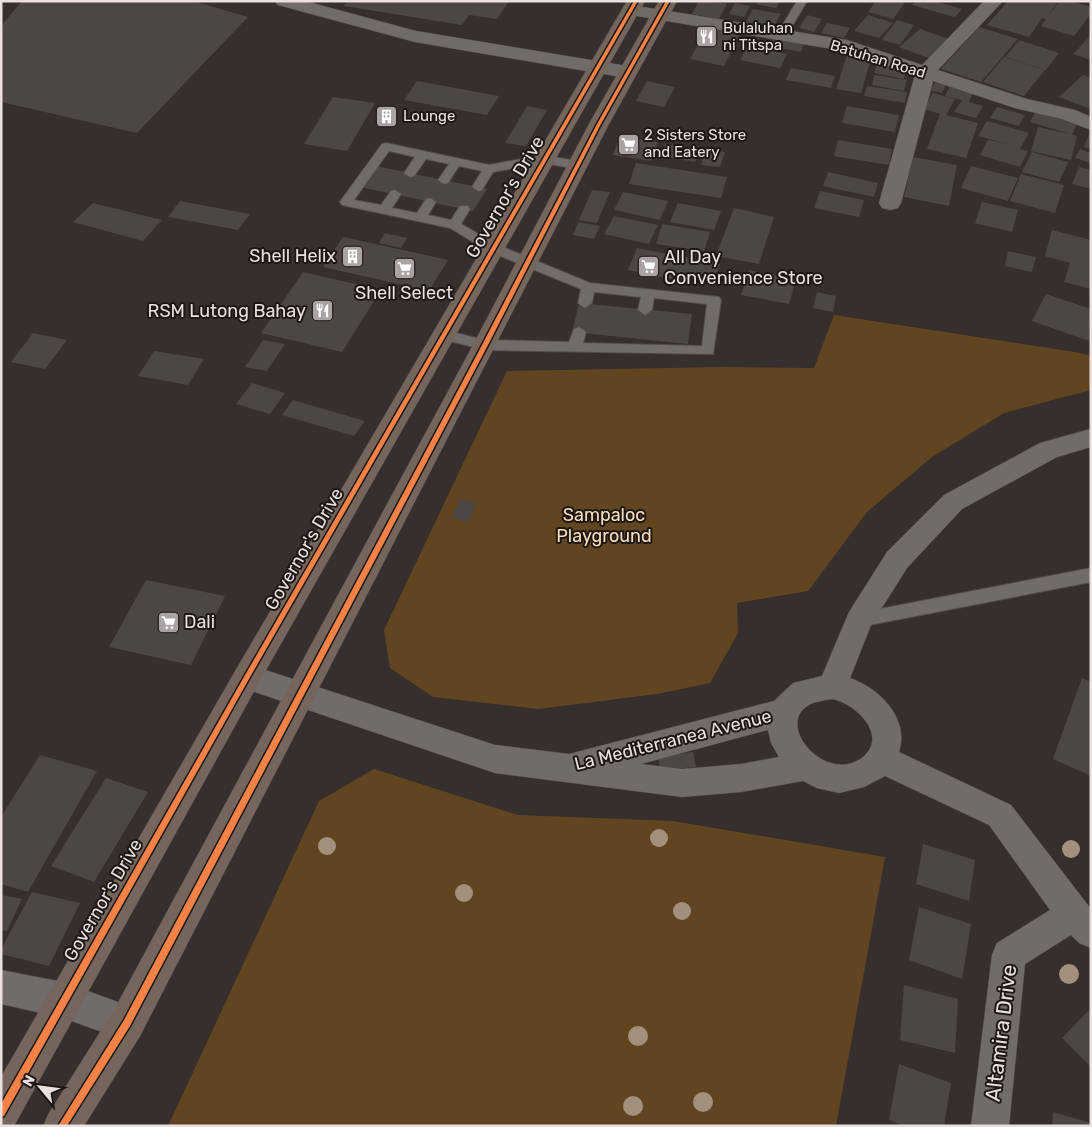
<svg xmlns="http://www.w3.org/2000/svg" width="1092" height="1127" font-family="Rubik,sans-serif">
	<rect width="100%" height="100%" fill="#362f2d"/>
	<path fill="#614520" d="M 834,315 L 1081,353 L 1091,356 L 1091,390 L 1004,413 L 932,457 L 867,512 L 808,591 L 737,603 L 738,633 L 710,683 L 657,694 L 538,709 L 433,697 L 390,668 L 384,630 L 507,371 L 721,367 L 814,368 Z
		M 374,769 L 518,815 L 673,821 L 885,857 L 836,1126 L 168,1126 L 319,801 Z"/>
	<path fill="#4c4645" d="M 22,1 L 193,1 L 248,17 L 137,133 L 1,102 L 1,26 Z
		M 348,1 L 509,1 L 497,19 L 469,15 L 462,25 L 344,6 Z
		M 699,1 L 709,1 L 727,4 L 719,19 L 692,14 Z
		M 758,1 L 780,1 L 776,8 L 756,4 Z
		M 876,1 L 906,1 L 893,19 L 868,12 Z
		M 915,1 L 935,1 L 962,9 L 955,17 L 912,5 Z
		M 1008,1 L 1058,1 L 1048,16 L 1060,1 L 1071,1 L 1091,7 L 1091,14 L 1074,36 L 1041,26 L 1046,19 L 1042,18 L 1029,37 L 987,25 Z
		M 735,3 L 750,6 L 744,17 L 729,14 Z
		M 753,9 L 781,14 L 773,28 L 745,23 Z
		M 807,15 L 822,19 L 814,32 L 799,28 Z
		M 868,15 L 893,23 L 879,38 L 854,31 Z
		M 897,20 L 914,25 L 900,45 L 882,40 Z
		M 827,23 L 850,28 L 844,38 L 821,33 Z
		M 979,27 L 1018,39 L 981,82 L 941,69 Z
		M 707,28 L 740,34 L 724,66 L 690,59 Z
		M 920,29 L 952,40 L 931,59 L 899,47 Z
		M 1091,35 L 1091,60 L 1073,54 Z
		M 772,38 L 804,43 L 801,52 L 769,46 Z
		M 1019,40 L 1059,53 L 1046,70 L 1005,57 Z
		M 747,46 L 787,54 L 780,68 L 740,60 Z
		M 848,52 L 872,56 L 861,93 L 836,89 Z
		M 1004,57 L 1045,70 L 1024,96 L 983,82 Z
		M 878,63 L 907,68 L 904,79 L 874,73 Z
		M 791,68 L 835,76 L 831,88 L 786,80 Z
		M 874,75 L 907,80 L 904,91 L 872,85 Z
		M 1083,75 L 1091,78 L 1090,109 L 1059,97 Z
		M 417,81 L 499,96 L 487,115 L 404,100 Z
		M 647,81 L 675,87 L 664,107 L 636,101 Z
		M 936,81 L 947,83 L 942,93 L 930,90 Z
		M 951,84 L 974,90 L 969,102 L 983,106 L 976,118 L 954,112 L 962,100 L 945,96 Z
		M 867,86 L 907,92 L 905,103 L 864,96 Z
		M 933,93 L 955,99 L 946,115 L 978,123 L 966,158 L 927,149 L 940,114 L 924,109 Z
		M 333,97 L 375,103 L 347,151 L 304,144 Z
		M 527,106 L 547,110 L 526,146 L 505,143 Z
		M 847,106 L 899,115 L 895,132 L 842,123 Z
		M 997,107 L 1025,115 L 1019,126 L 990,118 Z
		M 387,110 L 395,111 L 388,122 L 380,121 Z
		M 1036,110 L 1078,122 L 1072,135 L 1077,136 L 1071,160 L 1031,151 L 1038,127 L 1070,134 L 1030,122 Z
		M 987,121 L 1029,133 L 1020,149 L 1028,151 L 1020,167 L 980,155 L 988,140 L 1007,144 L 978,136 Z
		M 1091,129 L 1091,149 L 1084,147 Z
		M 620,136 L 658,142 L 651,161 L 613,155 Z
		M 838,140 L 892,149 L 889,165 L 834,156 Z
		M 665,144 L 700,149 L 695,162 L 661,156 Z
		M 705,149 L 725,152 L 720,167 L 701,165 Z
		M 1080,149 L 1091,153 L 1091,163 L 1075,158 Z
		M 1032,152 L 1068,162 L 1059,182 L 1022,172 Z
		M 913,157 L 957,165 L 949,206 L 904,197 Z
		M 636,163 L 727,177 L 721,198 L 629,184 Z
		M 376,166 L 487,189 L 473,211 L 360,187 Z
		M 971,166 L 1018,178 L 1008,201 L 961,188 Z
		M 1079,167 L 1091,170 L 1091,189 L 1072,184 Z
		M 828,172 L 878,183 L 874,197 L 823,186 Z
		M 1021,174 L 1064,185 L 1055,213 L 1010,201 Z
		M 592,190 L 610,192 L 597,223 L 579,220 Z
		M 820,191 L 864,200 L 859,217 L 814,208 Z
		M 623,192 L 668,201 L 660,220 L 614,210 Z
		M 180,201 L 250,214 L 238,230 L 168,217 Z
		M 982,202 L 1018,210 L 1012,232 L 975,223 Z
		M 93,203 L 162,220 L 143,241 L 73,222 Z
		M 678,203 L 721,211 L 714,230 L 670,222 Z
		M 734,208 L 774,217 L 759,264 L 716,256 Z
		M 614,216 L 658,225 L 649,244 L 604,234 Z
		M 578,222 L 600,226 L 594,239 L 573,235 Z
		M 662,224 L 710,232 L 704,251 L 656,244 Z
		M 1052,230 L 1091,240 L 1091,289 L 1064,282 L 1070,263 L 1045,256 Z
		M 385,233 L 407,238 L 401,248 L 379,243 Z
		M 343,237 L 380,245 L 448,260 L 429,291 L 323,267 Z
		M 637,248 L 720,264 L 714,280 L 688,275 L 685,282 L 628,270 Z
		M 1008,251 L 1036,257 L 1032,272 L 1005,266 Z
		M 749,270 L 796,280 L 789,304 L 741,295 Z
		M 303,272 L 381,290 L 342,352 L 261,333 Z
		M 817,292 L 836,296 L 833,312 L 813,308 Z
		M 1046,294 L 1091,309 L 1089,341 L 1032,321 Z
		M 579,303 L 692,314 L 688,344 L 572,332 Z
		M 33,333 L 67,340 L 45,369 L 11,362 Z
		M 263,340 L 285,344 L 267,371 L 245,367 Z
		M 154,351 L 204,359 L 188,385 L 138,376 Z
		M 252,383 L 285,393 L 270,414 L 236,404 Z
		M 293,400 L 365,421 L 354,436 L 282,415 Z
		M 460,499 L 477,503 L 468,522 L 452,518 Z
		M 146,580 L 225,596 L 191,665 L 109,647 Z
		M 1082,678 L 1091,682 L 1091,776 L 1053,759 Z
		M 693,752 L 696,767 L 660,770 L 658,756 Z
		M 40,755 L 97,771 L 28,892 L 1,884 L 1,817 Z
		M 106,778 L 148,792 L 94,882 L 51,866 Z
		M 923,844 L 975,860 L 969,901 L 916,884 Z
		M 32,892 L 80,903 L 49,966 L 1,954 L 1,949 Z
		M 1,895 L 22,899 L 7,931 L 1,930 Z
		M 919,907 L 971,924 L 962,979 L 909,960 Z
		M 904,985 L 958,999 L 955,1053 L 900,1040 Z
		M 1091,1008 L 1091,1067 L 1062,1038 Z
		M 899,1064 L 951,1083 L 944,1126 L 905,1126 L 889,1120 Z
		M 1053,1112 L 1091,1123 L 1091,1126 L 1052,1126 Z"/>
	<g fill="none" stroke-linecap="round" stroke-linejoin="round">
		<defs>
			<path id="service" d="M 797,1 L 807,1 L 785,38 L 777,38 L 776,36 Z
				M 386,143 L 489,165 L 543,155 L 582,162 L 584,165 L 578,169 L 543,163 L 493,172 L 482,190 L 478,191 L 472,187 L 482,171 L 459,166 L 448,183 L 444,184 L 438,180 L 449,164 L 426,159 L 414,176 L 410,177 L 404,173 L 415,157 L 389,151 L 354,200 L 381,205 L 391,191 L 395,190 L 401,194 L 392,208 L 417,213 L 426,199 L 430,198 L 436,202 L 428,215 L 451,220 L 460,206 L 468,206 L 470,209 L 461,224 L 498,245 L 590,283 L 719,297 L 721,300 L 713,354 L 485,350 L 438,338 L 436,335 L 438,332 L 443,330 L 485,340 L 569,342 L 574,329 L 579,327 L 586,332 L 583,343 L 702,346 L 707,304 L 654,298 L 652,310 L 645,315 L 638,310 L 641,297 L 594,292 L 592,303 L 585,308 L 578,303 L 581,289 L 488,251 L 450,228 L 342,205 L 340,202 L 342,199 L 382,144 Z
				M 1091,568 L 1091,582 L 859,627 L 853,625 L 851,620 L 853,615 L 859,613 Z"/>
			<path id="minor" d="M 275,1 L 305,1 L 416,31 L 627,66 L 634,68 L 636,72 L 634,76 L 627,78 L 415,42 L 278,5 Z
				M 984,1 L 1003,1 L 938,70 L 1027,99 L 1075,110 L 1091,117 L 1091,130 L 1062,119 L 1015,108 L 933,81 L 901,203 L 898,208 L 890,210 L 882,208 L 879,203 L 915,75 L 844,51 L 631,15 L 625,14 L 622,10 L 625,6 L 631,5 L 847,40 L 922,65 Z
				M 1091,429 L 1091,447 L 1057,457 L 962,509 L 907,568 L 871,625 L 850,678 C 879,688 910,718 899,752 L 1011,805 L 1091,909 L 1091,948 L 1079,943 L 1071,935 L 1025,964 L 1009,1126 L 971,1126 L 992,955 L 997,943 L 1050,910 L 989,825 L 885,776 L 864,787 L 839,793 L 817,788 L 803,781 L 741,792 L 682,797 L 495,773 L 237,686 L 232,677 L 237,668 L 247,664 L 495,745 L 569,754 L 774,701 L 793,683 L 822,676 L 849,612 L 887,552 L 944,495 L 1040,443 ZM 832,699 C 855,703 889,735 863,757 C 825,787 770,720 813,703 C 819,701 826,700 832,699 ZM 768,730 L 771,743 L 779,757 L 741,764 L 682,769 L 641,764 Z
				M 1,970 L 63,982 L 140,1010 L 145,1023 L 140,1036 L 127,1041 L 63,1018 L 1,1004 Z"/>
			<path id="trunk" d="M 627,1 L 645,1 L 257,686 L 14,1126 L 1,1126 L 1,1077 L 237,668 Z
				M 659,1 L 677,1 L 609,124 L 140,1036 L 84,1126 L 43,1126 L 49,1113 L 114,1010 L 473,345 L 589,124 Z"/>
		</defs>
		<use href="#service" stroke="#534c4b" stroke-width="2"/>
		<use href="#minor" stroke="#534c4b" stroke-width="1"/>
		<use href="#trunk" stroke="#534c4b" stroke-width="1"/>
		<use href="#service" fill="#716b6a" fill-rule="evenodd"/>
		<use href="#minor" fill="#716b6a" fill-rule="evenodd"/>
		<use href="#trunk" fill="#74665d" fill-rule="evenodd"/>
		<defs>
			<path id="cycleway" d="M 634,1 L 638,1 L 249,679 L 4,1116 L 1,1117 L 1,1104 L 245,675 Z
				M 666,1 L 670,1 L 601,124 L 488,345 L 130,1026 L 67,1126 L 58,1126 L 124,1020 L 482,345 L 597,124 Z"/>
		</defs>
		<use href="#cycleway" stroke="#1d1715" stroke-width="3"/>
		<use href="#cycleway" fill="#f48246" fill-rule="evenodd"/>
	</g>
	<g fill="#a2907c">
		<circle cx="659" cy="838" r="9"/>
		<circle cx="327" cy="846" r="9"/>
		<circle cx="1071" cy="849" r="9"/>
		<circle cx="464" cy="893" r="9"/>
		<circle cx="682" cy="911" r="9"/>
		<circle cx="1069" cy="974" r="10"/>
		<circle cx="638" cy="1036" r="10"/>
		<circle cx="703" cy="1102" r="10"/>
		<circle cx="633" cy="1106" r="10"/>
	</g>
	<defs>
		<symbol id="restaurant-square" viewBox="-11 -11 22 22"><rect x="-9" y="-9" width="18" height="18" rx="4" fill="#aba3a1" stroke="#1d1715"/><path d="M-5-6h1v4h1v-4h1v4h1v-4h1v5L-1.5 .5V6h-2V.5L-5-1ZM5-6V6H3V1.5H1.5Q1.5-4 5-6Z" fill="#fff"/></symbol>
		<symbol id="building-square" viewBox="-11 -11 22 22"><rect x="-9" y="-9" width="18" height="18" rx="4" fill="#aba3a1" stroke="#1d1715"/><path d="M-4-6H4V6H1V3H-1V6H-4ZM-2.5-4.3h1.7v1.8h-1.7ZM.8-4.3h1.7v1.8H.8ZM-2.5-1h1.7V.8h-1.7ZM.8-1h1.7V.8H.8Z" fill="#fff"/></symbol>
		<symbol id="supermarket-square" viewBox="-11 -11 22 22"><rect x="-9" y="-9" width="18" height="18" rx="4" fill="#aba3a1" stroke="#1d1715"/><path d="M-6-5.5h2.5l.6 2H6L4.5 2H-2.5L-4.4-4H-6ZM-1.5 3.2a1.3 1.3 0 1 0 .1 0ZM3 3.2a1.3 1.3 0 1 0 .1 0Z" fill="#fff"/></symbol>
	</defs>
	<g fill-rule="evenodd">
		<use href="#restaurant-square" x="694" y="24" width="25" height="25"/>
		<use href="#building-square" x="374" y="104" width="25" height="25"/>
		<use href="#supermarket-square" x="616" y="132" width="25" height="25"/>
		<use href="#building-square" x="340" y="244" width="25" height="25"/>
		<use href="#supermarket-square" x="636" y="254" width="25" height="25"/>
		<use href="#supermarket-square" x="392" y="256" width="25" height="25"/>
		<use href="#restaurant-square" x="310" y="298" width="25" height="25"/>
		<use href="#supermarket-square" x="156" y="610" width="25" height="25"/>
	</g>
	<g text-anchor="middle" stroke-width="4" stroke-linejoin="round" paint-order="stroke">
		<g font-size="15" fill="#eae1df" stroke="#1d1715" text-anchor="start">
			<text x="723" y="33">Bulaluhan<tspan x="723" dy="17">ni Titspa</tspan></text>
			<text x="403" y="121">Lounge</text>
			<text x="644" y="140">2 Sisters Store<tspan x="644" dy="17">and Eatery</tspan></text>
		</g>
		<g font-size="15" fill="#eae1df" stroke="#1d1715">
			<text transform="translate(878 59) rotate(17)" y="5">Batuhan Road</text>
		</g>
		<g font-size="18" fill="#eae1df" stroke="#1d1715">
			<text transform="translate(505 197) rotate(-60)" y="6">Governor's Drive</text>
			<text transform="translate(304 549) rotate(-60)" y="6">Governor's Drive</text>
			<text transform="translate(673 740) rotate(-14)" y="6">La Mediterranea Avenue</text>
			<text transform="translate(103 900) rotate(-60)" y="6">Governor's Drive</text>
		</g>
		<g font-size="18" fill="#eae1df" stroke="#1d1715" text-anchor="end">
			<text x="336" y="262">Shell Helix</text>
			<text x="664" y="263" text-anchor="start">All Day<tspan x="664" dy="21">Convenience Store</tspan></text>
			<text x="404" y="299" text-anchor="middle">Shell Select</text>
			<text x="306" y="317">RSM Lutong Bahay</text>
			<text x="184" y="628" text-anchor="start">Dali</text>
		</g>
		<g font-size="18" fill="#fadfbd" stroke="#1d1715">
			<text x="604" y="521">Sampaloc<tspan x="604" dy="21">Playground</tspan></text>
		</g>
		<g font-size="21" fill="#eae1df" stroke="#1d1715">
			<text transform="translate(1001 1033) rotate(-83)" y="7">Altamira Drive</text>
		</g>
	</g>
	<rect width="1092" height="1127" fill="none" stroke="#eae1df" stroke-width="5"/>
	<g transform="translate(40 1087) rotate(299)" stroke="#1d1715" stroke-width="4" paint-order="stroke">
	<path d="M0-4L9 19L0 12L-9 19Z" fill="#eae1df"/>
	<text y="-8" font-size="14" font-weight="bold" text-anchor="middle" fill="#eae1df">N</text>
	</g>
</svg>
